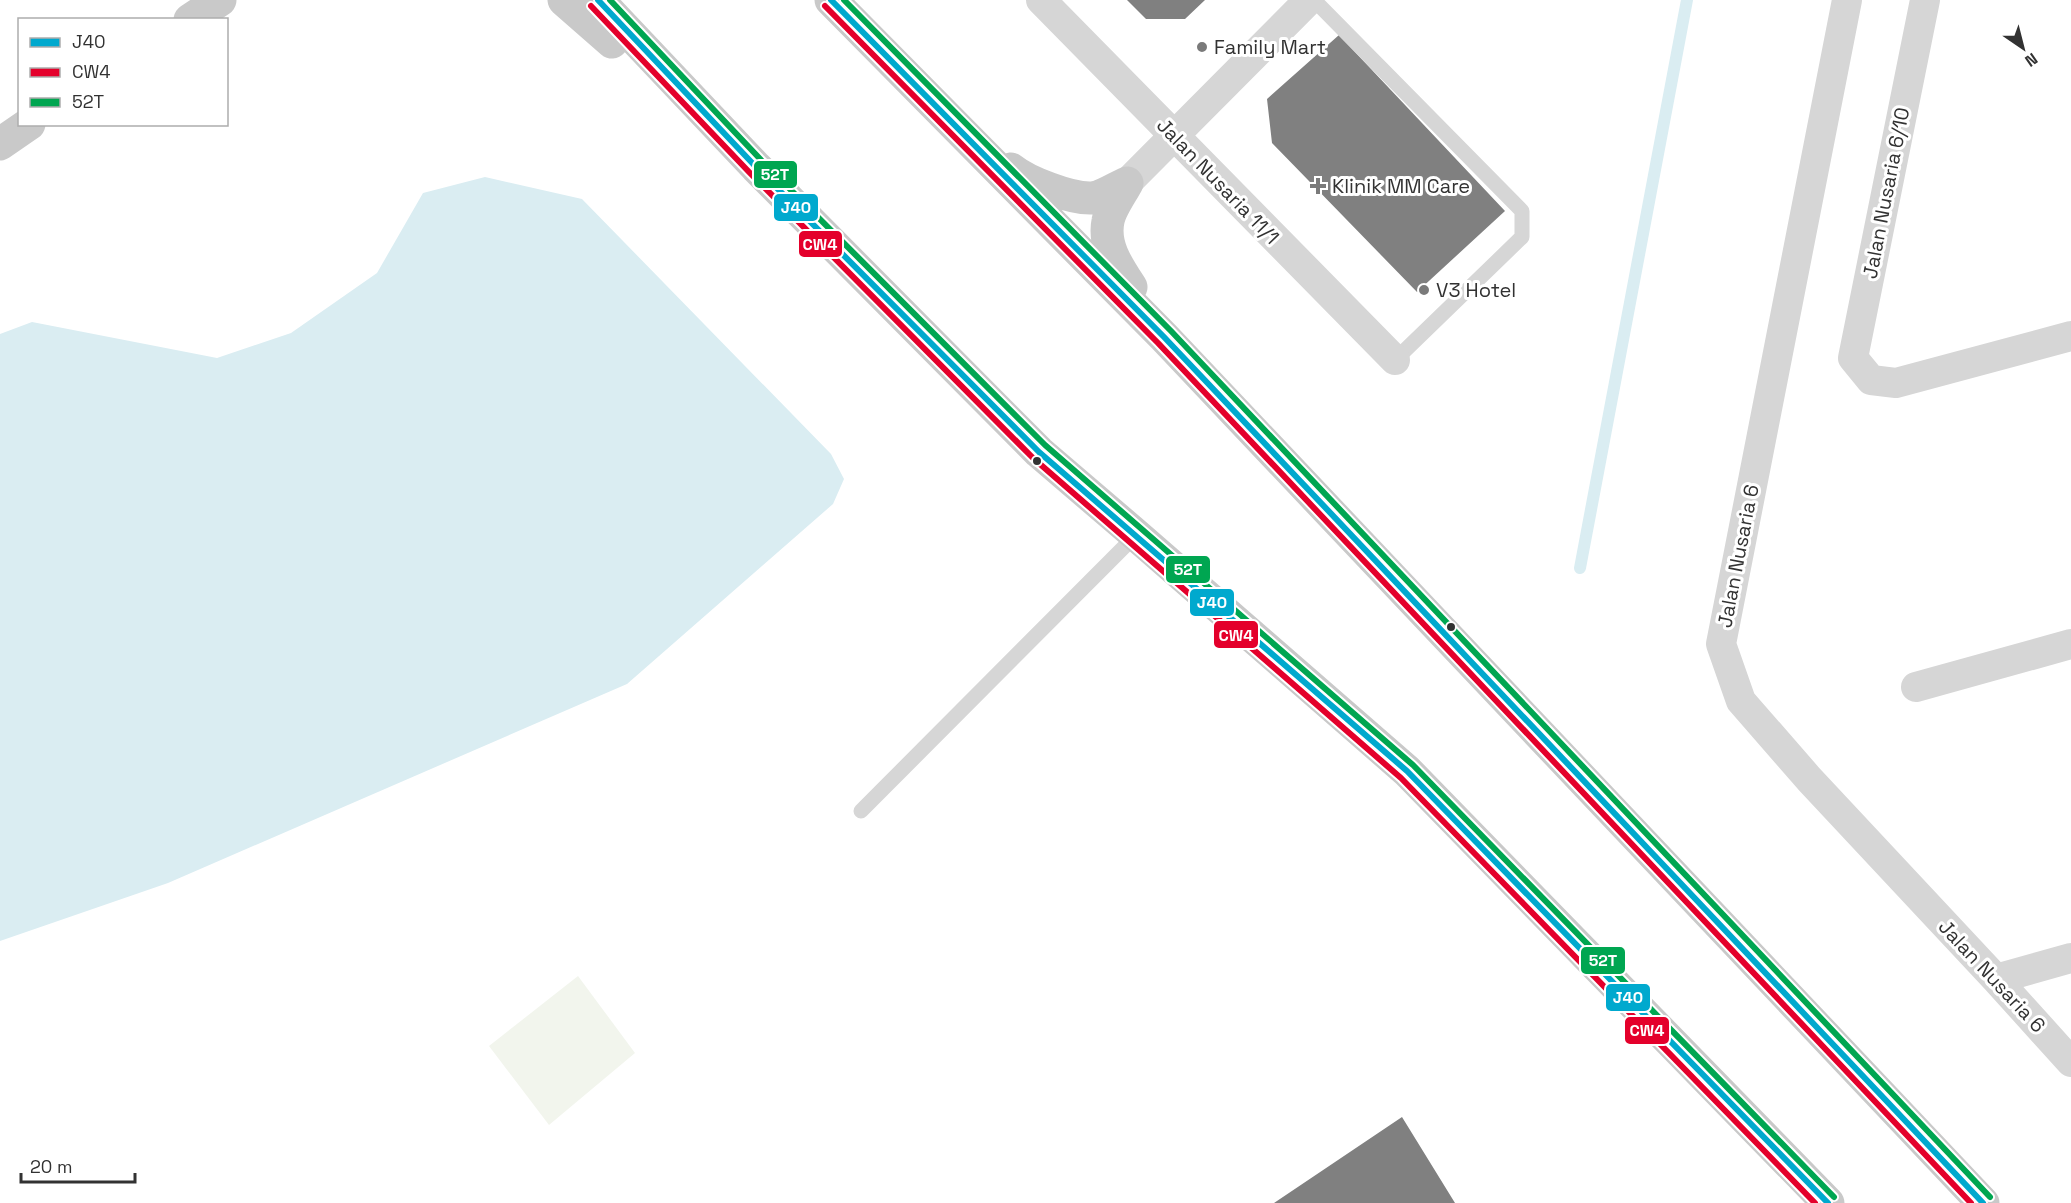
<svg xmlns="http://www.w3.org/2000/svg" width="2071" height="1203" font-family="'Space Grotesk',sans-serif">
	<rect width="100%" height="100%" fill="#fff"/>
	<path fill="#f2f5ed" d="M 578,976 L 635,1053 L 549,1125 L 489,1046 Z"/>
	<path fill="#daedf2" d="M 485,177 L 582,199 L 831,454 L 844,479 L 833,504 L 627,684 L 168,883 L 0,941 L 0,334 L 32,322 L 217,358 L 291,333 L 377,273 L 423,193 Z"/>
	<g fill="none" stroke-linecap="round" stroke-linejoin="round">
		<path stroke="#daedf2" stroke-width="12" d="M 1580,568 L 1687,0"/>
	</g>
	<path fill="#808080" d="M 1127,0 L 1205,0 L 1185,19 L 1146,19 Z
		M 1339,35 L 1505,211 L 1417,292 L 1272,143 L 1267,99 Z
		M 1402,1117 L 1455,1203 L 1274,1203 Z"/>
	<g fill="none" stroke-linecap="round" stroke-linejoin="round">
		<path stroke="#d6d6d6" stroke-width="15" d="M 1314,0 L 1522,211 L 1522,237 L 1395,360
			M 861,811 L 1136,535"/>
		<path stroke="#d6d6d6" stroke-width="30" d="M 1041,0 L 1395,360
			M 1847,0 L 1721,644 L 1741,701 L 1809,779 L 1996,979 L 2071,1062
			M 1925,0 L 1853,358 L 1871,380 L 1896,383 L 2071,336
			M 1127,183 L 1309,0
			M 1916,687 L 2071,644
			M 1996,979 L 2071,958"/>
		<path stroke="#c9c9c9" stroke-width="33" d="M 564,0 L 612,42
			M 598,0 L 756,167 L 1039,452 L 1136,535 L 1407,771 L 1828,1203
			M 831,0 L 1164,337 L 1983,1203
			M 190,20 L 220,0
			M 0,144 L 29,124
			M 1011,169 C 1027,182 1071,199 1092,198 C 1103,197 1117,187 1127,183
			M 1127,183 C 1121,194 1110,209 1108,221 C 1103,246 1118,267 1131,287"/>
		<defs>
			<path id="bus-1" d="M 598,0 L 756,167 L 1039,452 L 1407,771 L 1828,1203
				M 831,0 L 1164,337 L 1983,1203"/>
			<path id="bus-2" d="M 591,6 L 750,173 L 1033,458 L 1401,778 L 1815,1203
				M 825,6 L 1158,343 L 1971,1203"/>
			<path id="bus-3" d="M 610,0 L 762,161 L 1045,445 L 1413,765 L 1834,1197
				M 844,0 L 1171,331 L 1990,1197"/>
		</defs>
		<use href="#bus-1" stroke="#fff" stroke-width="10"/>
		<use href="#bus-2" stroke="#fff" stroke-width="10"/>
		<use href="#bus-3" stroke="#fff" stroke-width="10"/>
		<use href="#bus-1" stroke="#00a9ce" stroke-width="6"/>
		<use href="#bus-2" stroke="#e4002b" stroke-width="6"/>
		<use href="#bus-3" stroke="#00a651" stroke-width="6"/>
	</g>
	<g fill="#7a7a7a" stroke="#fff" stroke-width="2">
		<circle cx="1202" cy="47" r="6"/>
		<path d="M1315 177h6v6h6v6h-6v6h-6v-6h-6v-6h6z"/>
		<circle cx="1424" cy="290" r="6"/>
	</g>
	<g fill="#323232" stroke="#fff" stroke-width="2">
		<circle cx="1037" cy="461" r="5"/>
		<circle cx="1451" cy="627" r="5"/>
	</g>
	<g text-anchor="middle" stroke-width="6" stroke-linejoin="round" paint-order="stroke">
		<g font-size="20" fill="#323232" stroke="#fff" text-anchor="start">
			<text x="1214" y="54">Family Mart</text>
			<text x="1332" y="193">Klinik MM Care</text>
			<text x="1436" y="297">V3 Hotel</text>
		</g>
		<g font-size="20" fill="#323232" stroke="#fff">
			<text transform="translate(1218 181) rotate(46)" y="7">Jalan Nusaria 11/1</text>
			<text transform="translate(1886 193) rotate(-79)" y="7">Jalan Nusaria 6/10</text>
			<text transform="translate(1738 556) rotate(-79)" y="7">Jalan Nusaria 6</text>
			<text transform="translate(1992 976) rotate(47)" y="7">Jalan Nusaria 6</text>
		</g>
	</g>
	<g stroke="#fff" stroke-width="2">
		<rect x="753" y="160" width="45" height="29" rx="6" fill="#00a651"/>
		<rect x="773" y="193" width="46" height="29" rx="6" fill="#00a9ce"/>
		<rect x="798" y="230" width="45" height="28" rx="6" fill="#e4002b"/>
		<rect x="1165" y="555" width="46" height="29" rx="6" fill="#00a651"/>
		<rect x="1189" y="588" width="46" height="29" rx="6" fill="#00a9ce"/>
		<rect x="1213" y="620" width="46" height="29" rx="6" fill="#e4002b"/>
		<rect x="1580" y="946" width="46" height="29" rx="6" fill="#00a651"/>
		<rect x="1605" y="983" width="46" height="29" rx="6" fill="#00a9ce"/>
		<rect x="1624" y="1016" width="46" height="29" rx="6" fill="#e4002b"/>
	</g>
	<g font-size="16" text-anchor="middle" font-weight="bold" fill="#fff">
		<text x="775" y="180">52T</text>
		<text x="796" y="213">J40</text>
		<text x="820" y="250">CW4</text>
		<text x="1188" y="575">52T</text>
		<text x="1212" y="608">J40</text>
		<text x="1236" y="641">CW4</text>
		<text x="1603" y="966">52T</text>
		<text x="1628" y="1003">J40</text>
		<text x="1647" y="1036">CW4</text>
	</g>
	<rect x="18" y="18" width="210" height="108" fill="#ffffff" stroke="#adadad" stroke-width="1.5"/>
	<rect x="30" y="38" width="30" height="9" fill="#00a9ce" stroke="#adadad" stroke-width="1.5"/>
	<text x="72" y="48" font-size="18" fill="#323232">J40</text>
	<rect x="30" y="68" width="30" height="9" fill="#e4002b" stroke="#adadad" stroke-width="1.5"/>
	<text x="72" y="78" font-size="18" fill="#323232">CW4</text>
	<rect x="30" y="98" width="30" height="9" fill="#00a651" stroke="#adadad" stroke-width="1.5"/>
	<text x="72" y="108" font-size="18" fill="#323232">52T</text>
	<g transform="translate(2023 48) rotate(145)" stroke="#ffffff" stroke-width="4.5" paint-order="stroke">
	<path d="M0-4.5L10 22L0 15L-10 22Z" fill="#323232"/>
	<text y="-9" font-size="16" font-weight="bold" text-anchor="middle" fill="#323232">N</text>
	</g>
	<path d="M21 1173v9h114v-9" fill="none" stroke="#323232" stroke-width="3"/>
	<text x="30" y="1173" font-size="18" fill="#323232" stroke="#ffffff" stroke-width="4.5" paint-order="stroke">20 m</text>
</svg>
